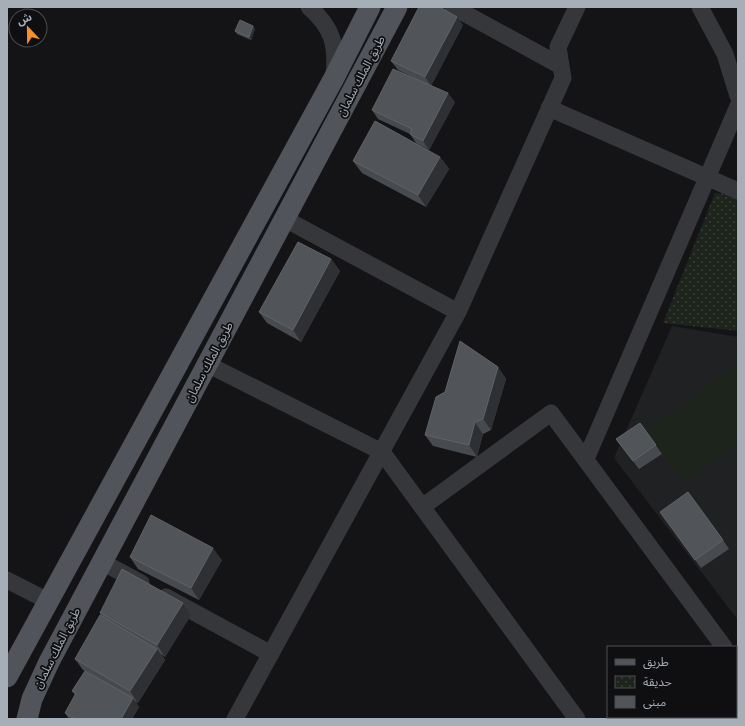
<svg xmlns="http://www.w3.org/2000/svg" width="745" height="726" font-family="'Alegreya Sans','Noto Sans Arabic',sans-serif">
	<defs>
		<pattern id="park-dots" width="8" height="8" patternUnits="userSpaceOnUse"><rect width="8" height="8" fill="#1c241c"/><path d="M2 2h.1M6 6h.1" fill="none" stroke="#3a413b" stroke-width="1.8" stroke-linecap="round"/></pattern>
	</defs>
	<rect width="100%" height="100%" fill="#141416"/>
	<path fill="#202123" d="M 672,326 L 738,337 L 738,620 L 614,458 Z"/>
	<path fill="url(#park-dots)" d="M 715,193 L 738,196 L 738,331 L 663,323 Z"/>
	<path fill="#1c241c" d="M 738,363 L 738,443 L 684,482 L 646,431 Z"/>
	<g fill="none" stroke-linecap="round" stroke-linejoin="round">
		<path stroke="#35373b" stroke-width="17" d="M 309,7 C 333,28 337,45 334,76
			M 453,7 L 561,66
			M 700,7 L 725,54 L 738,96
			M 549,108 L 738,191
			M 285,219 L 458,312
			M 207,364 L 382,452 L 577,719
			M 586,459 L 738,106
			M 422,507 L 551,413 L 724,647
			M 102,562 L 141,583
			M 7,580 L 48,601
			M 166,597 L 271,654
			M 736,665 L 738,663
			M 736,677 L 738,680
			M 235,719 L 458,312 L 563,78 L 558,47 L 577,7"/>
		<path stroke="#51545a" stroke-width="21" d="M 7,677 L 334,78 L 370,7
			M 27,719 L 32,699 L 49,662 L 397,7"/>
	</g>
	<path fill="#474a4e" d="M 463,25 L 431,86 L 455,102 L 429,150 L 416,143 L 410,134 L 378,119 L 372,110 L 422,82 L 398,70 L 391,61 Z
		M 253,26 L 255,29 L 251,40 L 237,34 L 235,31 Z
		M 440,157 L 449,169 L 426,207 L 362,173 L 353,161 Z
		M 331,259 L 340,271 L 301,342 L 267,323 L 259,312 Z
		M 498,367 L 506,379 L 491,430 L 483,434 L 477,457 L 433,446 L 425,435 Z
		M 640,423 L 662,454 L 639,469 L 616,439 Z
		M 660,512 L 723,540 L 729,549 L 701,568 Z
		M 130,557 L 222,560 L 199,600 L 138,569 Z
		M 183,603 L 191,615 L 165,657 L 161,654 L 165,660 L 138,703 L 135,701 L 139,707 L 132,719 L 69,719 L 65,713 L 75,695 L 72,691 L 85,671 L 83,670 L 75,659 L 102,617 L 100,613 Z"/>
	<path fill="#2e3033" d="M 457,17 L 463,25 L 431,86 L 425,77 Z
		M 253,26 L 255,29 L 251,40 L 249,37 Z
		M 448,93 L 455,102 L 429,150 L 423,141 Z
		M 440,157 L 449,169 L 426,207 L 418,195 Z
		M 331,259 L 340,271 L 301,342 L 293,330 Z
		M 498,367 L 506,379 L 491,430 L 483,419 Z
		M 475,422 L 483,434 L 477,457 L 469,445 Z
		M 213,548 L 222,560 L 199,600 L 191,588 Z
		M 183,603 L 191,615 L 165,657 L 157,645 Z
		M 157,649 L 165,660 L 138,703 L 130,691 Z
		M 133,698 L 139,707 L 132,719 L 121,719 Z"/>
	<path fill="#515559" stroke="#5f6368" d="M 419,7 L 440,7 L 457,17 L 425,77 L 391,61 Z
		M 240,20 L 253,26 L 249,37 L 235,31 Z
		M 393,69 L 448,93 L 423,141 L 410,134 L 412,129 L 372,110 Z
		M 375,121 L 440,157 L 418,195 L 353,161 Z
		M 298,242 L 331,259 L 293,330 L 259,312 Z
		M 460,341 L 498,367 L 483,419 L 475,422 L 469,445 L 425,435 L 436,397 L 445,392 Z
		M 640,423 L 656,445 L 633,461 L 616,439 Z
		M 688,492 L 723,540 L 695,560 L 660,512 Z
		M 151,515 L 213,548 L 191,588 L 130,557 Z
		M 122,569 L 183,603 L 157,645 L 100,613 Z
		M 100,615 L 157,649 L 130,691 L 75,659 Z
		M 85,671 L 133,698 L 121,719 L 75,719 L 65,713 L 76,693 L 72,691 Z"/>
	<g text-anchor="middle" stroke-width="3.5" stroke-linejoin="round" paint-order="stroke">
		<g font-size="12" fill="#a6aeb7" stroke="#0f0f11">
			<text transform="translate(361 76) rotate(-62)" y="4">طريق الملك سلمان</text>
			<text transform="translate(209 362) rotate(-62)" y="4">طريق الملك سلمان</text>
			<text transform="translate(57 648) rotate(-63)" y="4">طريق الملك سلمان</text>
		</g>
	</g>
	<rect width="745" height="726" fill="none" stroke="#a6aeb7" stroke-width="16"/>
	<rect x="607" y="646" width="130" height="72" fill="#0f0f11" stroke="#4b4f53"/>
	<rect x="615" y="659" width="20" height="6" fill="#51545a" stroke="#4b4f53"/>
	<text x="643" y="666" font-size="12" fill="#a6aeb7">طريق</text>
	<rect x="615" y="676" width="20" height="12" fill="url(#park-dots)" stroke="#4b4f53"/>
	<text x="643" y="686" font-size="12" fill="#a6aeb7">حديقة</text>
	<rect x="615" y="696" width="20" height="12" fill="#515559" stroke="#4b4f53"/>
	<text x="643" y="706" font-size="12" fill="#a6aeb7">مبنى</text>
	<g transform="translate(28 28) rotate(338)"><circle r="19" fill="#0f0f11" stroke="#4b4f53"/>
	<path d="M0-3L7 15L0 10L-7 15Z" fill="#f6902c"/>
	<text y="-6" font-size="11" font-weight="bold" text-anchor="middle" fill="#a6aeb7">ش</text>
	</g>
</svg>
